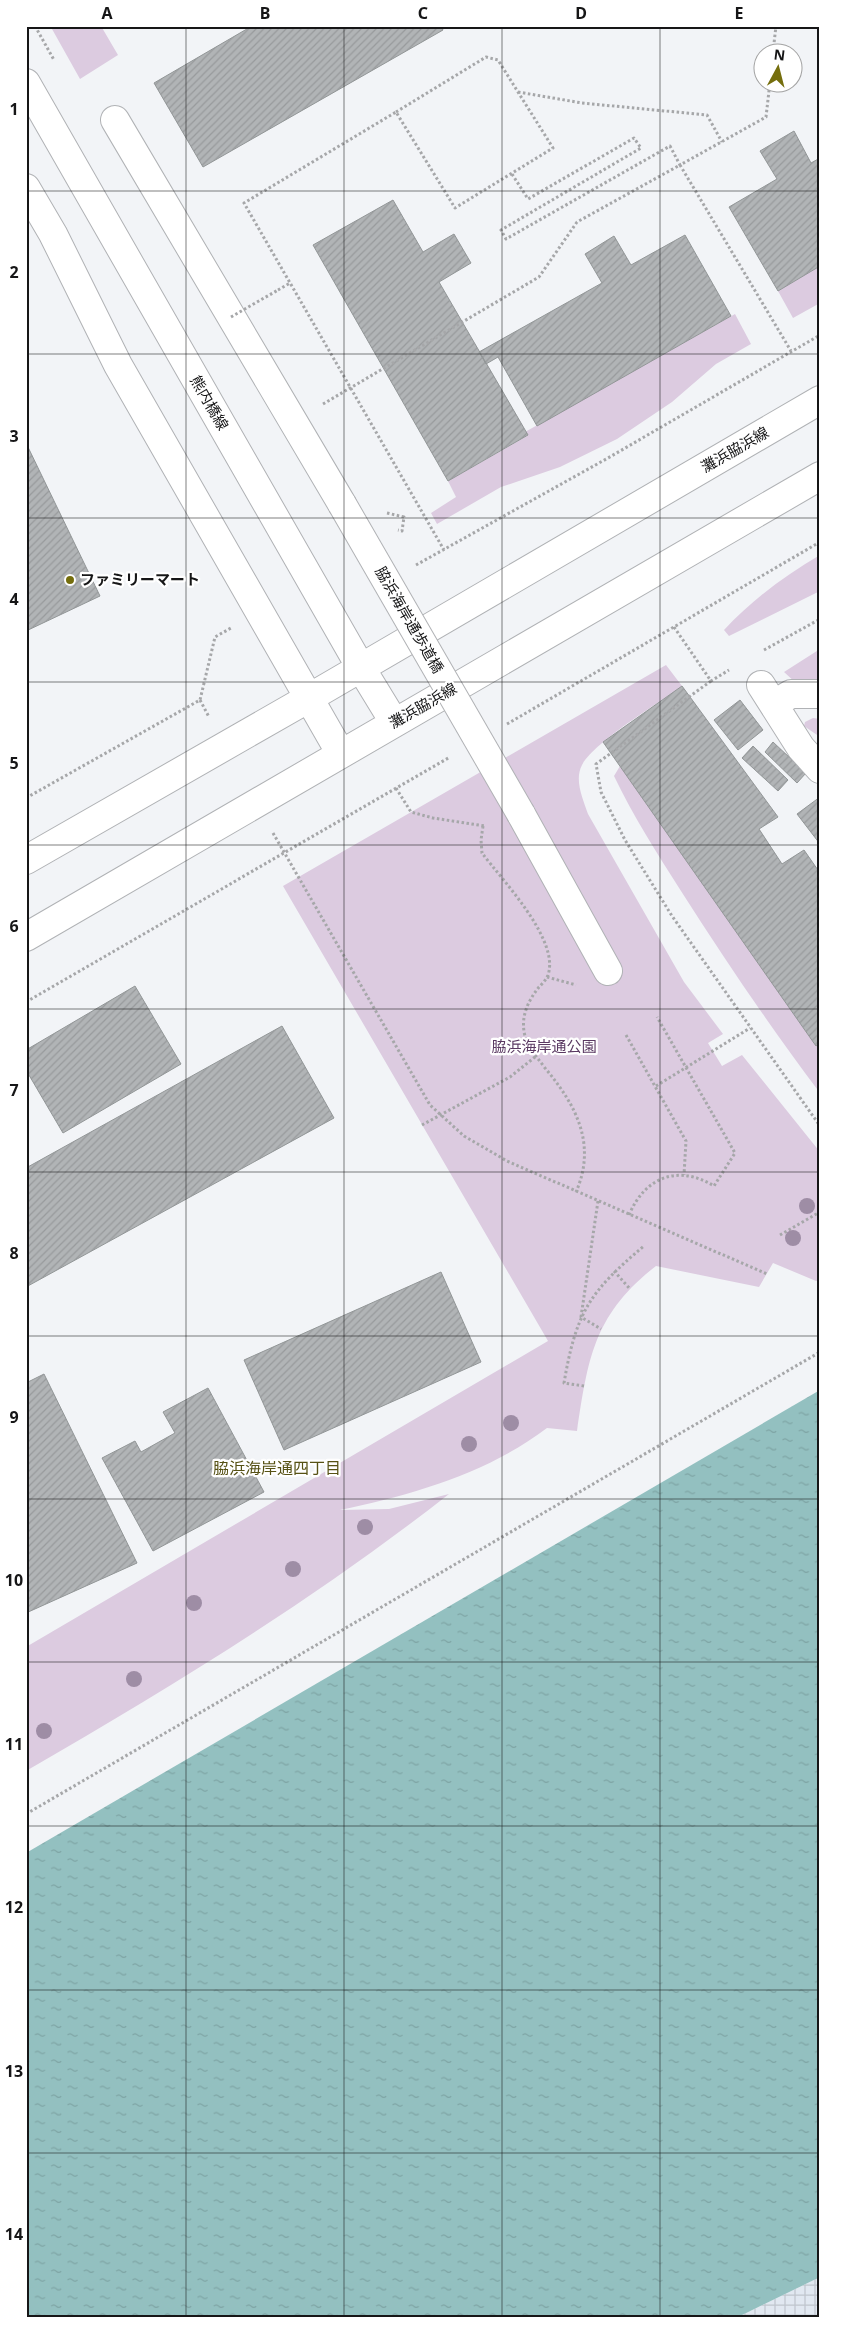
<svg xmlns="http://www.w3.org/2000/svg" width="846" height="2344" font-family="'Noto Sans','Noto Sans JP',sans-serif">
	<defs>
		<pattern id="industrial-grid" width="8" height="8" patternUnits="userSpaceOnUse" patternTransform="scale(1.25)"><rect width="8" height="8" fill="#e1e8f1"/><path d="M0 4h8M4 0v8" fill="none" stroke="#c0c6ce"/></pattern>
		<pattern id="water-ripples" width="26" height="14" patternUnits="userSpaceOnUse" patternTransform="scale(1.25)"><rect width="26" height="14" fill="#93c0c0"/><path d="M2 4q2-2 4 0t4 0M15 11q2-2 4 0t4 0" fill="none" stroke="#7ea4a4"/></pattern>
		<pattern id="building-hatch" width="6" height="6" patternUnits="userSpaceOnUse" patternTransform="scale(1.25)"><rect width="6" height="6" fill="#b1b4b6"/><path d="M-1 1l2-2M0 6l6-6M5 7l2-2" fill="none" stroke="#989a9c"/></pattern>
	</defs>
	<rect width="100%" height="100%" fill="#f2f4f7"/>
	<path fill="url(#industrial-grid)" d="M 820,2277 L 820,2318 L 736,2318 Z"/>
	<path fill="#dccbe0" d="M 53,26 L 101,26 L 118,55 L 80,79 L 52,29 Z
		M 820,266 L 820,303 L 793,318 L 778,291 Z
		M 735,314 L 751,344 L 716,364 L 672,402 L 617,439 L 560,467 L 501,487 L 437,524 L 431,513 L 456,497 L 448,481 L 527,436 L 525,432 Z
		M 820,555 L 820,591 L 729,636 L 724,630 C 752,600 784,576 820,555 Z
		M 820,649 L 820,686 L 796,683 L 784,672 Z
		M 666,665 L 682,686 C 659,703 594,742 582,765 C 574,780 583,799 588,814 L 684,982 L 723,1034 L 708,1043 L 722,1066 L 742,1055 L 820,1152 L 820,1280 L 816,1281 L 773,1263 L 759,1287 L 656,1266 C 594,1314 588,1358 577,1431 L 547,1428 C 488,1473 412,1495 340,1510 L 389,1509 L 449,1494 C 315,1599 173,1686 26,1771 L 26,1647 L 548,1341 L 283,886 Z
		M 813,718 L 820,719 L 820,737 L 804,726 L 805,722 Z
		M 620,766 L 816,1046 L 820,1043 L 820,1093 C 771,1028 725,960 681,891 C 657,853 633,816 614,776 Z"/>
	<path fill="url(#water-ripples)" d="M 820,1390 L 820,2277 L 736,2318 L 26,2318 L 26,1853 Z"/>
	<path fill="url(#building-hatch)" stroke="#929697" d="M 252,26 L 441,26 L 443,30 L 203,167 L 154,83 Z
		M 794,131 L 811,163 L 820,158 L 820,266 L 778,291 L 729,207 L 777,179 L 760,151 Z
		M 393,200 L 423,252 L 454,234 L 471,263 L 439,282 L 528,435 L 448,481 L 313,245 Z
		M 685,235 L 731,316 L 537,426 L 498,357 L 486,364 L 479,352 L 602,283 L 585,254 L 614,236 L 631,265 Z
		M 26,443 L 100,596 L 26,631 Z
		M 682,686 L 778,817 L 759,829 L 782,864 L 804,850 L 820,873 L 820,1043 L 816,1046 L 603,742 Z
		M 740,700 L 763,730 L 738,750 L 714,720 Z
		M 773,742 L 806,773 L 797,783 L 765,752 Z
		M 753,746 L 788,780 L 778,791 L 742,758 Z
		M 820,797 L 820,844 L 797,814 Z
		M 135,986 L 181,1064 L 63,1133 L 26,1070 L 26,1050 Z
		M 282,1026 L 334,1118 L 26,1287 L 26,1168 Z
		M 441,1272 L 481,1362 L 284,1450 L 244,1360 Z
		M 44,1374 L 137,1563 L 26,1613 L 26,1383 Z
		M 208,1388 L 264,1492 L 153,1551 L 102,1458 L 135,1441 L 141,1452 L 175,1433 L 163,1412 Z"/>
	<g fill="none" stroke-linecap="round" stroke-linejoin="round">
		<defs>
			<path id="minor" d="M 26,83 L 361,668 L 394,722
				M 115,120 L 342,504
				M 26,188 L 53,234 L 118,365 L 341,754
				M 761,685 L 801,748 L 820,769
				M 774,704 L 791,694 L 820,694
				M 521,814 L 608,971
				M 26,860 L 309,698 L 820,400
				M 26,937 L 820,476"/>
		</defs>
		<use href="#minor" stroke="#b0b2b5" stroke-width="30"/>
		<path stroke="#a6a7a9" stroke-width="3" stroke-dasharray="2.5 2.5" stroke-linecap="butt" d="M 35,26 L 54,60
			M 773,52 L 776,26
			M 518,92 L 582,103 L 707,115 L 722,142
			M 396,112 L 486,57 L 498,60 L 553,148 L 455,208 L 396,112 L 244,203 L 444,550
			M 512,174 L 528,199 L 634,138 L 641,148 L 501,230 L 506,239 L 670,146 L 680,165 L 766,117 L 770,82
			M 278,290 L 290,283
			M 323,404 L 539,277 L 577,222 L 680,165 L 791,351
			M 387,513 L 404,517 L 402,531 L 398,530
			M 416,565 L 608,458 L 820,335
			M 674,627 L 711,681 L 729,670
			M 764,650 L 820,619
			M 711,681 L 596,764 L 601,792 L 625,840 L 672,916 L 820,1126
			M 200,700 L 209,717
			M 507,724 L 820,542
			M 396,788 L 411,812 L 433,818 L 485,826
			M 26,798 L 200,700 L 215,637 L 231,628
			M 483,826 L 481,840 L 482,853 C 503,881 560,940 548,975 C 546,980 542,984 539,987 C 528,1001 520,1017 525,1036 C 529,1049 537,1057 545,1068 C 576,1105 597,1144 576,1192
			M 273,833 L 430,1105 L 464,1136 L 507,1161 L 767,1274
			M 547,977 L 576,985
			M 26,1002 L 450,757
			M 626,1035 L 686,1141 L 684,1175
			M 656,1086 L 750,1028
			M 422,1125 L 510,1077 L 535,1057
			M 598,1201 L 581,1317 L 601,1329
			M 629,1215 C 645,1177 678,1164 714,1186 L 735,1153 L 657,1017
			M 780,1235 L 820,1212
			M 614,1271 L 630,1289
			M 584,1386 L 564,1383 C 576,1313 589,1292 644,1246
			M 26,1814 L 820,1352"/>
		<use href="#minor" stroke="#fff" stroke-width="28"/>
		<defs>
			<path id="minor-bridge" d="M 342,504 L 521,814"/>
		</defs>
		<use href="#minor-bridge" stroke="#b0b2b5" stroke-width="30" stroke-linecap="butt"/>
		<path stroke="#a6a7a9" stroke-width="3" stroke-dasharray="2.5 2.5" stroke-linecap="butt" d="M 231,317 L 278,290"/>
		<use href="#minor-bridge" stroke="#fff" stroke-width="28"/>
	</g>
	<g fill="#9e8da5">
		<circle cx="807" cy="1206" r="8"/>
		<circle cx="793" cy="1238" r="8"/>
		<circle cx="511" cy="1423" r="8"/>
		<circle cx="469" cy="1444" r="8"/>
		<circle cx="365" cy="1527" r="8"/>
		<circle cx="293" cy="1569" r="8"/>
		<circle cx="194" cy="1603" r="8"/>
		<circle cx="134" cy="1679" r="8"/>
		<circle cx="44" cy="1731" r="8"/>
	</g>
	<path fill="none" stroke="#161617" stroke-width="1" stroke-opacity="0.55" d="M 186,26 L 186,2318M 344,26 L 344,2318M 502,26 L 502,2318M 660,26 L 660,2318M 26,191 L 820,191M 26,354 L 820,354M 26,518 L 820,518M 26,682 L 820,682M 26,845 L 820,845M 26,1009 L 820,1009M 26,1172 L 820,1172M 26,1336 L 820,1336M 26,1499 L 820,1499M 26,1662 L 820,1662M 26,1826 L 820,1826M 26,1990 L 820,1990M 26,2153 L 820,2153"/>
	<circle fill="#756e0d" stroke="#fff" stroke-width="2" cx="70" cy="580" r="5"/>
	<g text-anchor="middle" stroke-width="4.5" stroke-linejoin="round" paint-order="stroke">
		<g font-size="15" fill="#161617" stroke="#fff">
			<text transform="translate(209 403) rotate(60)" y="5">熊内橋線</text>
			<text transform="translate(735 450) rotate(-30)" y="5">灘浜脇浜線</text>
			<text transform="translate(409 620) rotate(60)" y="5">脇浜海岸通歩道橋</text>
			<text transform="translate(423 706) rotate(-30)" y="5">灘浜脇浜線</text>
		</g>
		<g font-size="15" font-weight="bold" fill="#161617" stroke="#fff" text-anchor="start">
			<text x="80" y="585">ファミリーマート</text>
		</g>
		<g font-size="15" fill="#5a3962" stroke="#fff">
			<text x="544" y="1052">脇浜海岸通公園</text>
		</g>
		<g font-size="16" fill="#575215" stroke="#fff">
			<text x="277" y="1474">脇浜海岸通四丁目</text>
		</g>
	</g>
	<rect width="846" height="2344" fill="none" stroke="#ffffff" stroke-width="55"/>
	<g transform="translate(778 68) rotate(7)"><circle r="24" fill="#ffffff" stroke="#a2a2a2"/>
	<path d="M0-4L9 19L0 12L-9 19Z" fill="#756e0d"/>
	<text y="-8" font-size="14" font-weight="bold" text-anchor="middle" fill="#161617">N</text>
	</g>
	<rect x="28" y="28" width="790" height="2288" fill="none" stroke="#161617" stroke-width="2"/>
	<g font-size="16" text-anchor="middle" font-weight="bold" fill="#161617">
		<text x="107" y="19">A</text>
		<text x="265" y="19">B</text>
		<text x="423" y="19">C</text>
		<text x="581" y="19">D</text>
		<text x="739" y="19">E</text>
		<text x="14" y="115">1</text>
		<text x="14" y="278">2</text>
		<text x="14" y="442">3</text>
		<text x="14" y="605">4</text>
		<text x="14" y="769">5</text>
		<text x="14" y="932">6</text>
		<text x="14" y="1096">7</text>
		<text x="14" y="1259">8</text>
		<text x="14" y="1423">9</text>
		<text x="14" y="1586">10</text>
		<text x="14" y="1750">11</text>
		<text x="14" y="1913">12</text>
		<text x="14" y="2077">13</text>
		<text x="14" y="2240">14</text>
	</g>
</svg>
